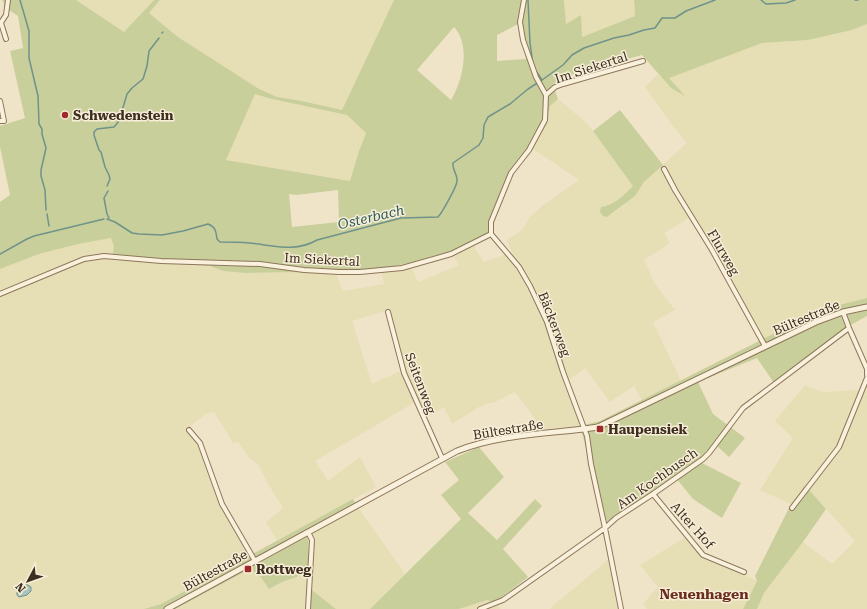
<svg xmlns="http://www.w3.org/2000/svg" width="867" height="609" font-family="'Roboto Serif',serif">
	<rect width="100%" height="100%" fill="#f0e4c8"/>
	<path fill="#e6deb5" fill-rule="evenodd" d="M 76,0 L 154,0 L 124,32 Z
		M 160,0 L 394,0 L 342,110 L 302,101 L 277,97 L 260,90 L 178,37 L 149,13 Z
		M 564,0 L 634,0 L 635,16 L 581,37 L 581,15 L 566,24 Z
		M 867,24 L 867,298 L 827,308 L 764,339 L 689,218 L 664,233 L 670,243 L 644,260 L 655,284 L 675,310 L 653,322 L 681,381 L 642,400 L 634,386 L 610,402 L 585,368 L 567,381 L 580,426 L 541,429 L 529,410 L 515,392 L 493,403 L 489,403 L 477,408 L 452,424 L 444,407 L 425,418 L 417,401 L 315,461 L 328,481 L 360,457 L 376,487 L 277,540 L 266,522 L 283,508 L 268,484 L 258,464 L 249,458 L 238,442 L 233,443 L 214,412 L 206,414 L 186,429 L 198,444 L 220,505 L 249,556 L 161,604 L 144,609 L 0,609 L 0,269 L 39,254 L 78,244 L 112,238 L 114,246 L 112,257 L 161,263 L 210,266 L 223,271 L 246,273 L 306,272 L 336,274 L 343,291 L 384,284 L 381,269 L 409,263 L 418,282 L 459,265 L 451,251 L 473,242 L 476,250 L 484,262 L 512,252 L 507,240 L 522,230 L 530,217 L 542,206 L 579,180 L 532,148 L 547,124 L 550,106 L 558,99 L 587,123 L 634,186 L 617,202 L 607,206 L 611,215 L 635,196 L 644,182 L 687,143 L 672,125 L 645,87 L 658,74 L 671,88 L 676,85 L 668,78 L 738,51 L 762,43 L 808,40 L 852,30 ZM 389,310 L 405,369 L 372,384 L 352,321 Z
		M 255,93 L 272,99 L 347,115 L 366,133 L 359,151 L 351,181 L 226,160 Z
		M 867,377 L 867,609 L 757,609 L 764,593 L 803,542 L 832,564 L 855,541 L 805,485 L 791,504 L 760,490 L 793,438 L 775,421 L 805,385 L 823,392 L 861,390 Z
		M 358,507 L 405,574 L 370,609 L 336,609 L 308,587 L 307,609 L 175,609 L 250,569 L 260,576 L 269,589 L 282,582 L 308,573 L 308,534 Z
		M 686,537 L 701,555 L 757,581 L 743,609 L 647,609 L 643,604 L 658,587 L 640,565 Z
		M 608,560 L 618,609 L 550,609 L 555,604 Z
		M 487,600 L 494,603 L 501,609 L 459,609 Z"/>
	<path fill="#c9cf9b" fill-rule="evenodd" d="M 2,0 L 76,0 L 124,32 L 154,0 L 160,0 L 149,13 L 178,37 L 259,89 L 277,97 L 302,101 L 342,110 L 394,0 L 564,0 L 566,24 L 581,15 L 582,37 L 635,16 L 634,0 L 867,0 L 867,24 L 852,30 L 808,40 L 762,43 L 669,78 L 685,96 L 671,88 L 642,55 L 576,73 L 553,84 L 558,99 L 550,106 L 547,124 L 532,148 L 510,174 L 492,221 L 492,227 L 494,232 L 473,242 L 451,251 L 409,263 L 381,269 L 350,270 L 334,269 L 336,274 L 306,272 L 245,273 L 223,271 L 210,266 L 162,263 L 112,258 L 114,246 L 111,238 L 78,244 L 39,254 L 0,269 L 0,202 L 10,195 L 0,147 L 0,126 L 25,118 L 10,51 L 23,48 L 18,16 L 9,10 L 4,10 L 4,3 ZM 520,23 L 526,59 L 497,61 L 497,35 ZM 454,27 C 471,45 463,80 451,100 L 417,70 ZM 255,94 L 272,99 L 347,115 L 366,133 L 359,151 L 350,181 L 226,160 ZM 338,190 L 339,222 L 292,227 L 289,194 L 296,195 Z
		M 620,110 L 663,165 L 644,182 L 635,196 L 607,217 L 603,216 L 600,212 L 601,207 C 615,205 624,195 633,186 L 593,131 Z
		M 867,298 L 867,316 L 849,326 L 774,383 L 757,358 L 698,382 L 713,414 L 745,438 L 729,457 L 717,446 L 700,462 L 741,483 L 722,518 L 693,499 L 676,478 L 608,525 L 580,426 L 600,421 L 815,313 L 827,308 Z
		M 479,447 L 504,477 L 468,513 L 497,540 L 535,499 L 542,506 L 503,549 L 528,577 L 494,603 L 487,600 L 459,609 L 370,609 L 461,519 L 441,495 L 459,480 L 445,462 Z
		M 805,485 L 826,509 L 803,542 L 764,593 L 757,609 L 743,609 L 757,581 L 755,576 L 791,504 Z
		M 353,499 L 358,507 L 308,534 L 308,573 L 282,582 L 269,589 L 260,576 L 250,569 L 175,609 L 144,609 L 161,604 Z
		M 308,587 L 336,609 L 307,609 Z"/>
	<path fill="#a9c4bc" stroke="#6f938a" d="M 26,584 L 31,587 L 31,591 L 27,595 L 19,597 L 17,595 L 17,592 Z"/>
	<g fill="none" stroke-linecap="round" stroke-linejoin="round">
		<path stroke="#6f938a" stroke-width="1.5" d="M 20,0 L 29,31 L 29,58 L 38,96 L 39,124 L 42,129 L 42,134 L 46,148 L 41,170 L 41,176 L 45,190 L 46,210
			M 528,0 L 530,43 L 533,64
			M 761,0 L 766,4 L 786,3 L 795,0
			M 855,0 L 858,0
			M 162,33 L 163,32
			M 542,80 L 563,65 L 572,55 L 584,48 L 614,38 L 629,35 L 644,30 L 655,28 L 662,18 L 675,18 L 686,11 L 715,0
			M 107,186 L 110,179 L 109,175 L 105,167 L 101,152 L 99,150 L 94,135 L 94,132 L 97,129 L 114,127 L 119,121 L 127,94 L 132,88 L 143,79 L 147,66 L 149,51 L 159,38
			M 108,191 L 104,198 L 107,214 L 109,218
			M 47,214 L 49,226
			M 107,219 L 115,222 L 132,233 L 139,234 L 162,235 L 183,231 L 208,224 C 216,227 216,232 217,239 L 220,242 C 230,242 239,242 249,243 C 272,245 295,253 317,240 L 401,218 L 438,217 C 442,213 457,186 457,181 C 458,175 452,170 453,163 L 479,145 L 483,138 L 484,125 L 488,117 L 510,104 L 528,89 L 542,80 L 536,71
			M 0,254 L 27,239 L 34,236 L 104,219"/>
		<defs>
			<path id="minor" d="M 1,23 L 6,39
				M 0,24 L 6,15 L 8,0
				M 546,95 L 555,87 L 563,84 L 643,61
				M 0,101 L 4,121 L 0,121
				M 664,169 L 675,190 L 712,250 L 765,346
				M 491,234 L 519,267 L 530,286 L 547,322 L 563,372 L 587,436 L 591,464 L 605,528 L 621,609
				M 491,234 L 491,222 L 511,173 L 529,150 L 545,120 L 546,95 L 536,77 L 523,40 L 520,22 L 524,0
				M 0,294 L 84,259 L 104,256 L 161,261 L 260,264 L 304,270 L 339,272 L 360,272 L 402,268 L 451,254 L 491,234
				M 388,312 L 404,373 L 442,458
				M 843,312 L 849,328 L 867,369 L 867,375
				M 189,430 L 200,443 L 222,504 L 255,561
				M 653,494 L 703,555 L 744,572
				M 792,508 L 839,447 L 867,378
				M 308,532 L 312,540 L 308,609
				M 480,609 L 503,600 L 605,528 L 616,518 L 653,494 L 703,459 L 709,453 L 743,408 L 849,328"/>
			<path id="tertiary" d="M 167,609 L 457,451 C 497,435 542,434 584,429 L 598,427 L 816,322 L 843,312 L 867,307"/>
		</defs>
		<use href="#minor" stroke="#8d765c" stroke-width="6"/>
		<use href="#tertiary" stroke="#8d765c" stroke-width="7"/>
		<use href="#minor" stroke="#faf1dc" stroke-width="4"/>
		<use href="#tertiary" stroke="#faf1dc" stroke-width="5"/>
	</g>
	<g fill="#9e2a2b" stroke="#f7eed8" stroke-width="1.5">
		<circle cx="65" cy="115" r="4"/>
		<rect x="596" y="425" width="8" height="8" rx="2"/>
		<rect x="244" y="565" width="8" height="8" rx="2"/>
	</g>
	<g text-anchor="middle" stroke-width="3" stroke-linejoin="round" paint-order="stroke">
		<g font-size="13" fill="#3d2e20" stroke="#f7eed8">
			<text transform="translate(591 67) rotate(-18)" y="5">Im Siekertal</text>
			<text transform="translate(724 252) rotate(60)" y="5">Flurweg</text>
			<text transform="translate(322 259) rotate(3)" y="5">Im Siekertal</text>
			<text transform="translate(806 317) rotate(-23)" y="5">Bültestraße</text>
			<text transform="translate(555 324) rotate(69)" y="5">Bäckerweg</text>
			<text transform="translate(421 383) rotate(69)" y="5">Seitenweg</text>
			<text transform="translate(508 429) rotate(-9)" y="5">Bültestraße</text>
			<text transform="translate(657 478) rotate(-35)" y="5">Am Kochbusch</text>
			<text transform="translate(693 525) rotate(48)" y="5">Alter Hof</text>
			<text transform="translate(215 570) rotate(-29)" y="5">Bültestraße</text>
		</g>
		<g font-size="13" font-weight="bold" fill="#3d2e20" stroke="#f7eed8" text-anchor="start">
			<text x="73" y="120">Schwedenstein</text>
			<text x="608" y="434">Haupensiek</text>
			<text x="256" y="574">Rottweg</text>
		</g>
		<g font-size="14" font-style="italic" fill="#2f5d5a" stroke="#f7eed8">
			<text transform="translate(371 217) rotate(-13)" y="5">Osterbach</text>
		</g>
		<g font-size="14" font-weight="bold" fill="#6b2e1e" stroke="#f7eed8">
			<text x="704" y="599">Neuenhagen</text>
		</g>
	</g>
	<g transform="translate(28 581) rotate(229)" stroke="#f7eed8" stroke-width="3" paint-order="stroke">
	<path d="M0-3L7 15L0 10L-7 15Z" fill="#3d2e20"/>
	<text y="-6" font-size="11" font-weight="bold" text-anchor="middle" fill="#3d2e20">N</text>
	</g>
</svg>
